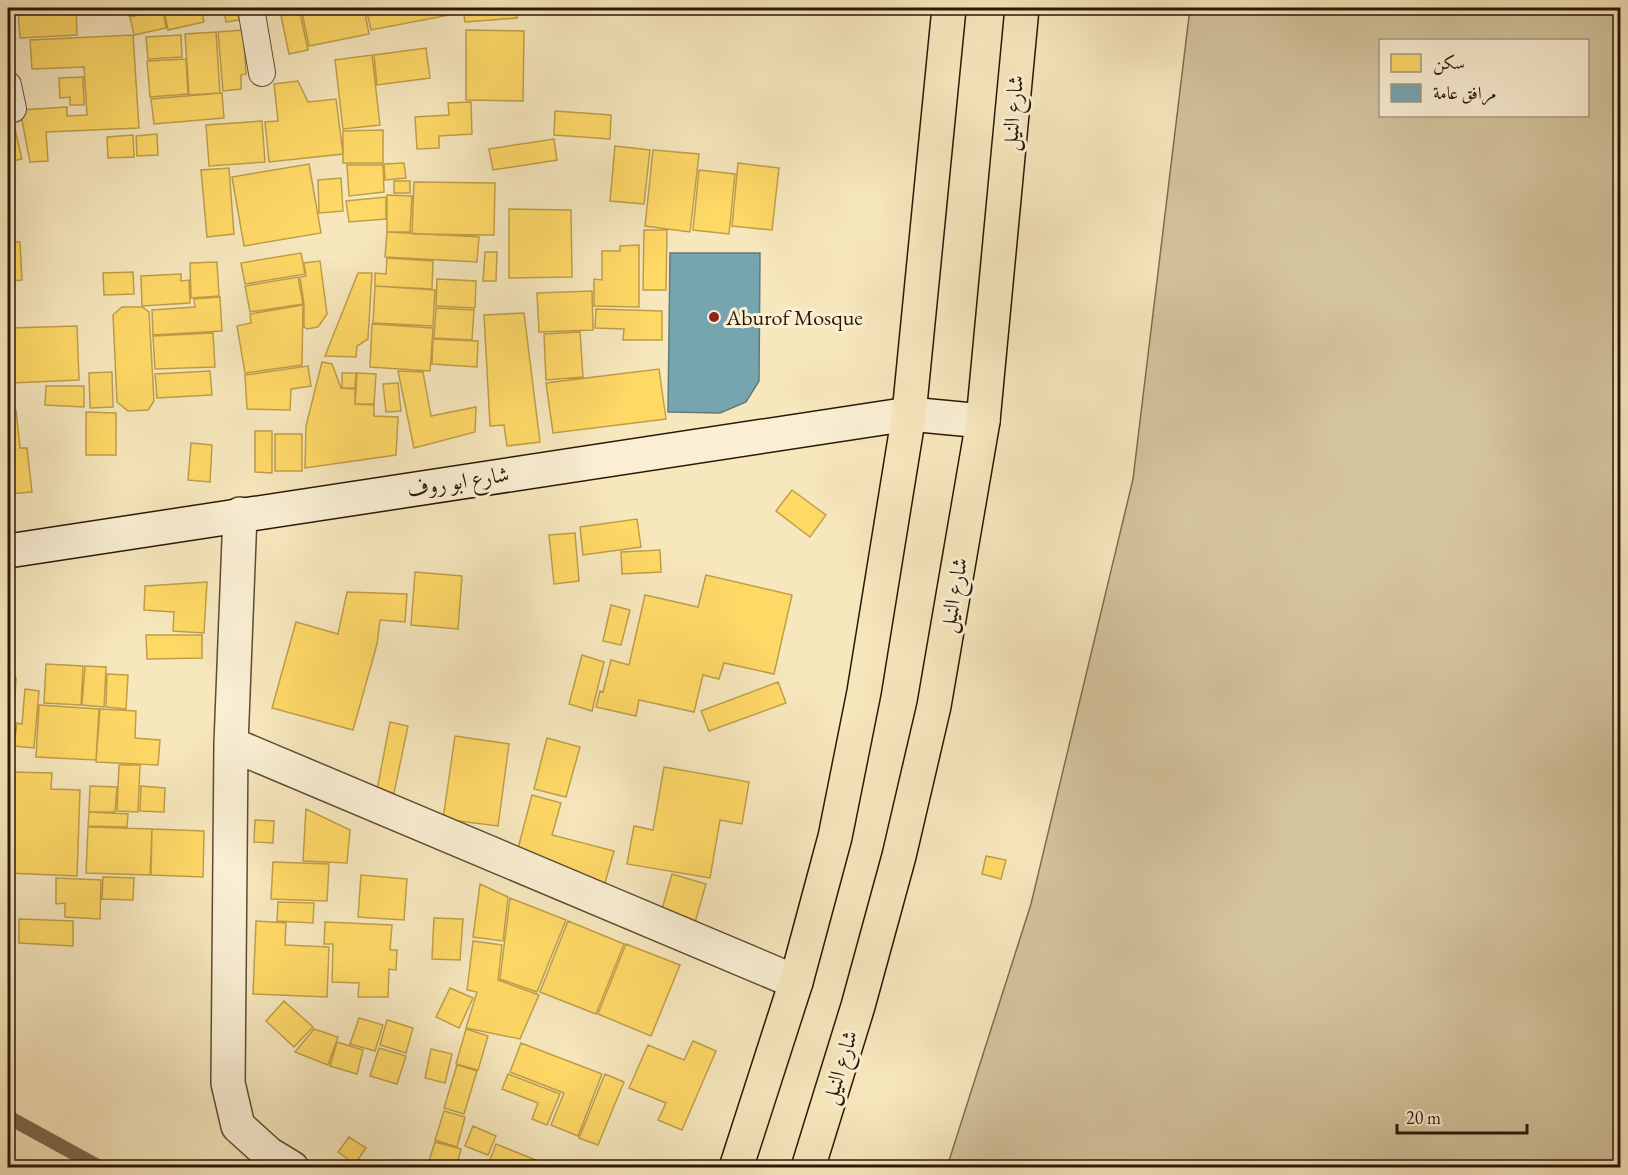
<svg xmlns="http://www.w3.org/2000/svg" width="1628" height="1175" font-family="'EB Garamond',Amiri,serif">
	<rect width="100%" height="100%" fill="#f7e7bd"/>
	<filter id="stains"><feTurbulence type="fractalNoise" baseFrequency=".00333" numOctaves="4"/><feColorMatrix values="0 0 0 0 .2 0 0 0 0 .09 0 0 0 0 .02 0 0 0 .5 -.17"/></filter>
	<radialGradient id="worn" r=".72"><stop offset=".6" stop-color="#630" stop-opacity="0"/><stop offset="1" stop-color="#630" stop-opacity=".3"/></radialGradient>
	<path fill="#d4c49e" stroke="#7f6e51" stroke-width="1.5" fill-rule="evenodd" d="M 1190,8 L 1620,8 L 1620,1167 L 947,1167 L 1031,904 L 1133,479 ZM 1380,40 L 1588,40 L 1588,116 L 1380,116 Z"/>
	<path fill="#ffd966" stroke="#bf9f49" stroke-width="1.5" d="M 18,8 L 76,8 L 77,35 L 20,38 Z
		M 127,8 L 171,8 L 129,16 Z
		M 173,8 L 201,8 L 204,22 L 168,30 L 164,9 Z
		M 224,8 L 237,8 L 239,20 L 226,22 Z
		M 299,8 L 308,50 L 289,54 L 280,11 Z
		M 301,8 L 364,8 L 369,34 L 309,46 Z
		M 366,8 L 460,8 L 460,13 L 371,30 Z
		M 463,8 L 516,8 L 517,18 L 465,22 Z
		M 163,10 L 166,28 L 134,35 L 130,17 Z
		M 243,30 L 246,74 L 241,75 L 241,89 L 223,91 L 218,32 Z
		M 466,30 L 524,31 L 523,101 L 466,100 Z
		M 216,32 L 220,93 L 189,95 L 185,34 Z
		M 133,35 L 139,128 L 46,132 L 48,161 L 30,162 L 20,110 L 67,107 L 67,116 L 87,115 L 84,67 L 32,69 L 30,40 Z
		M 181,35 L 182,57 L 148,59 L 146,37 Z
		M 426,48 L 430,78 L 377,85 L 374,55 Z
		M 372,55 L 380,125 L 343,129 L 335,60 Z
		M 186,59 L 188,94 L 150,97 L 147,61 Z
		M 83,77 L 84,105 L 70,105 L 70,97 L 60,98 L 59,78 Z
		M 298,81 L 308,102 L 336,99 L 343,154 L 269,162 L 265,122 L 278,121 L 274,84 Z
		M 222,93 L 224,118 L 154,124 L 151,99 Z
		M 8,100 L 22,159 L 8,162 Z
		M 471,102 L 472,134 L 439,136 L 439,148 L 417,149 L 415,117 L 449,115 L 448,103 Z
		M 555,111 L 611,115 L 610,139 L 554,135 Z
		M 262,121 L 265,162 L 209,166 L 206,125 Z
		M 383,130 L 383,163 L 343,163 L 343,131 Z
		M 157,134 L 158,155 L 137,156 L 136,136 Z
		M 133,135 L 134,157 L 108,158 L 107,137 Z
		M 554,139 L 557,160 L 493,170 L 489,149 Z
		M 615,146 L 650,150 L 644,204 L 610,201 Z
		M 653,150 L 699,154 L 690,232 L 645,226 Z
		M 404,163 L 406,178 L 385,180 L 384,164 Z
		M 738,163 L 779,168 L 772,230 L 732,226 Z
		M 309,164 L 321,233 L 244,246 L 232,177 Z
		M 347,165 L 383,165 L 384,192 L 349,196 Z
		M 229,168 L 234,234 L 207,237 L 201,170 Z
		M 699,170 L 735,174 L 729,234 L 693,230 Z
		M 341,178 L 343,211 L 319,213 L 318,180 Z
		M 394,181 L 410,181 L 410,193 L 394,193 Z
		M 414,182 L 495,183 L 494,235 L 412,234 Z
		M 387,195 L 412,196 L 410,232 L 387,232 Z
		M 386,197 L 386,219 L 349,222 L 346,201 Z
		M 509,209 L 571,210 L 572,277 L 509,278 Z
		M 644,230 L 667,230 L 666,290 L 643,290 Z
		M 387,232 L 479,237 L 477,262 L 385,257 Z
		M 8,242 L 20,242 L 22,280 L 8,281 Z
		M 639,245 L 639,307 L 594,306 L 594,279 L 602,280 L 602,251 L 620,251 L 620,246 Z
		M 485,252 L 497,252 L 496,281 L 483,281 Z
		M 301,253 L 305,274 L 245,284 L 241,263 Z
		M 387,258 L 433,261 L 432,289 L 375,286 L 375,273 L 386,274 Z
		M 320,261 L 327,314 L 318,327 L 307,329 L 304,327 L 304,304 L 300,277 L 306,276 L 304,263 Z
		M 217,262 L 219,296 L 191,298 L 190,263 Z
		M 133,272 L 134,294 L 104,295 L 103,273 Z
		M 358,273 L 372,273 L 368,339 L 357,346 L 356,357 L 325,356 Z
		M 181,274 L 181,281 L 189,280 L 190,303 L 142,306 L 141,276 Z
		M 298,277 L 303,304 L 250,312 L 245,286 Z
		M 437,279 L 476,281 L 475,308 L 436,306 Z
		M 375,286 L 435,290 L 433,326 L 373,323 Z
		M 592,291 L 593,330 L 539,332 L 537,293 Z
		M 220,297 L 222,331 L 153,335 L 152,310 L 195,307 L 194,299 Z
		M 303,305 L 302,365 L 245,373 L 237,326 L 251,323 L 250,314 Z
		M 122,307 L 142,307 L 149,312 L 154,401 L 148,410 L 128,411 L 117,402 L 113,315 Z
		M 436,308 L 474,310 L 472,340 L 434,338 Z
		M 596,309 L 662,311 L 662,340 L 623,340 L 624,329 L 595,328 Z
		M 524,313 L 540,442 L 507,446 L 504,425 L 490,426 L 484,315 Z
		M 372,324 L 433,328 L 430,371 L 370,367 Z
		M 77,326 L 79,380 L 12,383 L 10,328 Z
		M 580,332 L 583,377 L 546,380 L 544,334 Z
		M 213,333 L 215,367 L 155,369 L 153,336 Z
		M 433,339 L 478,341 L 477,367 L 432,364 Z
		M 322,362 L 332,364 L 341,388 L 355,389 L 355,404 L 374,405 L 374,416 L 398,417 L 396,455 L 305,468 L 306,426 Z
		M 308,366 L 311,386 L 291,389 L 290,410 L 247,409 L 245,375 Z
		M 659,369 L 666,419 L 553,433 L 546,383 Z
		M 210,371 L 212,395 L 157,398 L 155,374 Z
		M 398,371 L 423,372 L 431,416 L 476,407 L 475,432 L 414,448 Z
		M 112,372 L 113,407 L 90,408 L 89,373 Z
		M 342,373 L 356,373 L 355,388 L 342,388 Z
		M 357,373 L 376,374 L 374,404 L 355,404 Z
		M 398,383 L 401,411 L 386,412 L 383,384 Z
		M 46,386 L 84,386 L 84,407 L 45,405 Z
		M 16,410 L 20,448 L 27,448 L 32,492 L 8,494 L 8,411 Z
		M 86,412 L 116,413 L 116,455 L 86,455 Z
		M 255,431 L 272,431 L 272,473 L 255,472 Z
		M 275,434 L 302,434 L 302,471 L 275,471 Z
		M 191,443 L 212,445 L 210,482 L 188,480 Z
		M 792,490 L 826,515 L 810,537 L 776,511 Z
		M 637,519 L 641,547 L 583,555 L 580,527 Z
		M 575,533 L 579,581 L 554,584 L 549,535 Z
		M 660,550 L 661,572 L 622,574 L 621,552 Z
		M 415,572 L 462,576 L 458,629 L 411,625 Z
		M 706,575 L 792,595 L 774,674 L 724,663 L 719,679 L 703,675 L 694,712 L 639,700 L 636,716 L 596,707 L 600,691 L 603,692 L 611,660 L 629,665 L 645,595 L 698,607 Z
		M 207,582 L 204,633 L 173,631 L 174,612 L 144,610 L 145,586 Z
		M 347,592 L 407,594 L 405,622 L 380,620 L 377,644 L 353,730 L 272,708 L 296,622 L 338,634 Z
		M 611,605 L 630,610 L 621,645 L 603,641 Z
		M 146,635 L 202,635 L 202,658 L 147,659 Z
		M 582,655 L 604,662 L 592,711 L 569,704 Z
		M 46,664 L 83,666 L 81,705 L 44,703 Z
		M 85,666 L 106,667 L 104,707 L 82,705 Z
		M 107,674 L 128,675 L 126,709 L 106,707 Z
		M 8,678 L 16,678 L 15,698 L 8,698 Z
		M 778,682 L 786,703 L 709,731 L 701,711 Z
		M 25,689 L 39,691 L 34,748 L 14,746 L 17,723 L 22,724 Z
		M 39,705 L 99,709 L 96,760 L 36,757 Z
		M 100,709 L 136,711 L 135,738 L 160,740 L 158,765 L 96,762 Z
		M 390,722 L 408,726 L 394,793 L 377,790 Z
		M 455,736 L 509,744 L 498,826 L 443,819 Z
		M 547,738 L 580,747 L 566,797 L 534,789 Z
		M 119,765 L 140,765 L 138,812 L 117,811 Z
		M 664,767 L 749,782 L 742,824 L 720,820 L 710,878 L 627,864 L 634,826 L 653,830 Z
		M 9,772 L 52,773 L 51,789 L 80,790 L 77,876 L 8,873 Z
		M 90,786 L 117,787 L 115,812 L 89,812 Z
		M 141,786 L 165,788 L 164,812 L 140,811 Z
		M 532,795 L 561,803 L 552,835 L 614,851 L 605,883 L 515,860 Z
		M 306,809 L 350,830 L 347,863 L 303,861 Z
		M 89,812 L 128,814 L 127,827 L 88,826 Z
		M 255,820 L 274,821 L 273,843 L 254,842 Z
		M 88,827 L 152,829 L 150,875 L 86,873 Z
		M 152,829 L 204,831 L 203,877 L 151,875 Z
		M 986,856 L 1006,860 L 1001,879 L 982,874 Z
		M 273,862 L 329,864 L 327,901 L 271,899 Z
		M 672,874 L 706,884 L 694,926 L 660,916 Z
		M 361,875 L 407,879 L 404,920 L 358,917 Z
		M 103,877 L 134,878 L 133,900 L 102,899 Z
		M 56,878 L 101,880 L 100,919 L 65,917 L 65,903 L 56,904 Z
		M 480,884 L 508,897 L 503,941 L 473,937 Z
		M 510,898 L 566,920 L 537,992 L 500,979 Z
		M 278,902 L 314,903 L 313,923 L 277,921 Z
		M 434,918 L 463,919 L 460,960 L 432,959 Z
		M 19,919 L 73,921 L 73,946 L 19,943 Z
		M 256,921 L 286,923 L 285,945 L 329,947 L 327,997 L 253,994 Z
		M 568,921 L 624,944 L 596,1014 L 540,992 Z
		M 325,922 L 392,925 L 390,950 L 397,950 L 396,970 L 389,969 L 388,997 L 358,997 L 359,983 L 332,982 L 333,944 L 324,944 Z
		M 473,941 L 502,945 L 498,980 L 539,995 L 520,1039 L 466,1028 L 477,992 L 467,990 Z
		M 626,944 L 680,965 L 651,1036 L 598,1014 Z
		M 450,988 L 473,998 L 459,1028 L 436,1017 Z
		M 284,1001 L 313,1027 L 294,1047 L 266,1021 Z
		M 359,1018 L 383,1025 L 375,1051 L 350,1044 Z
		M 387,1020 L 413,1028 L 406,1053 L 380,1045 Z
		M 314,1029 L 338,1037 L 328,1065 L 295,1052 Z
		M 466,1029 L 488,1036 L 478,1070 L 456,1064 Z
		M 693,1041 L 716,1051 L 682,1130 L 658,1120 L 666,1103 L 629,1088 L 648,1045 L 684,1060 Z
		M 337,1042 L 363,1050 L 357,1074 L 330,1066 Z
		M 521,1043 L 602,1074 L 578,1136 L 551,1125 L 564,1093 L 510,1072 Z
		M 379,1048 L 406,1056 L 397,1084 L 370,1076 Z
		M 431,1049 L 452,1054 L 445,1083 L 425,1078 Z
		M 457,1065 L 477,1071 L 464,1114 L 444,1108 Z
		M 508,1074 L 560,1094 L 547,1125 L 532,1119 L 538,1103 L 502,1089 Z
		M 605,1074 L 624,1082 L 598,1145 L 579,1138 Z
		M 444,1111 L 465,1117 L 457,1147 L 435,1140 Z
		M 473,1126 L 496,1136 L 488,1155 L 465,1146 Z
		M 349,1137 L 366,1148 L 355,1164 L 338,1152 Z
		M 435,1142 L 461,1149 L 456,1168 L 429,1161 Z
		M 496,1144 L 548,1165 L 547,1168 L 487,1168 Z"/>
	<path fill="#76a5af" stroke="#5f7b7c" stroke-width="1.5" d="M 670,253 L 760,253 L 759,381 L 746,402 L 720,413 L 668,412 Z"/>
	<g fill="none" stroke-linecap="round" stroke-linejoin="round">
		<path stroke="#7b6a4d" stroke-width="14" d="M 8,1117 L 101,1168"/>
		<defs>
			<path id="lane" d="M 251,8 L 262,73
				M 8,85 L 13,109"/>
			<path id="street" d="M 240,514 L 231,744 L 228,1083 L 238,1126 L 269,1154 L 292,1168
				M 231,744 L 796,982"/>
			<path id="secondary" d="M 8,551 L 909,414 L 983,421"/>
			<path id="primary" d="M 736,1168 L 796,982 L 835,837 L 864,692 L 909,414 L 949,8
				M 808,1168 L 858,1006 L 899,856 L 934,706 L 983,421 L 1022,8"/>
		</defs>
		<use href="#lane" stroke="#5d4c32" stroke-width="28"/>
		<use href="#street" stroke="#5d4c32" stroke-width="36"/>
		<use href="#secondary" stroke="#2a1804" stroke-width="36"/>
		<use href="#primary" stroke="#2a1804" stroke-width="36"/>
		<use href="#lane" stroke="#faefd4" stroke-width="26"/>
		<use href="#street" stroke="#faefd4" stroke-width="33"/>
		<use href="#secondary" stroke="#faefd4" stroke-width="33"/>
		<use href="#primary" stroke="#f7e7bd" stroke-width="33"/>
	</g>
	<circle fill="#8f2418" stroke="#faefd4" stroke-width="2" cx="714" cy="317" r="6"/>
	<g text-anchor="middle" stroke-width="6" stroke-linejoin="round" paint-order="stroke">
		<g font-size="22" fill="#2a1804" stroke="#faefd4">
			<text transform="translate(1012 113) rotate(-85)" y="8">شارع النيل</text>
			<text transform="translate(458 481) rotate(-9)" y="8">شارع ابو روف</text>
			<text transform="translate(953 595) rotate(-80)" y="8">شارع النيل</text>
			<text transform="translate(839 1067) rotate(-73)" y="8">شارع النيل</text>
		</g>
		<g font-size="22" fill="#2a1804" stroke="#faefd4" text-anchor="start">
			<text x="726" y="325">Aburof Mosque</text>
		</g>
	</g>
	<rect width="1628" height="1175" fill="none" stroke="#f7e7bd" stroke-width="30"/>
	<rect x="9" y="9" width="1610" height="1157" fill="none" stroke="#2a1804" stroke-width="3"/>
	<rect x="15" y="15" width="1598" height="1145" fill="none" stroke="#2a1804" stroke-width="1.5"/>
	<rect x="1379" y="39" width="210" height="78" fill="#faefd4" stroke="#a79981" stroke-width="1.5"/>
	<rect x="1391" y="54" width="30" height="18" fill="#ffd966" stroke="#a79981" stroke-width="1.5"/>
	<text x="1433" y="69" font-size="18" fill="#2a1804">سكن</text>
	<rect x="1391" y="84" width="30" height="18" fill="#76a5af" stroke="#a79981" stroke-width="1.5"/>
	<text x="1433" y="99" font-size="18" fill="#2a1804">مرافق عامة</text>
	<path d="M1397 1124v9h130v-9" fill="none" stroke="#2a1804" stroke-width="3"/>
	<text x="1406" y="1124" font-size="18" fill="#2a1804" stroke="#faefd4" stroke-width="4.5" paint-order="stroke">20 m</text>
	<rect width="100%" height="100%" filter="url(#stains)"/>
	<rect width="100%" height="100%" fill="url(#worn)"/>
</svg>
